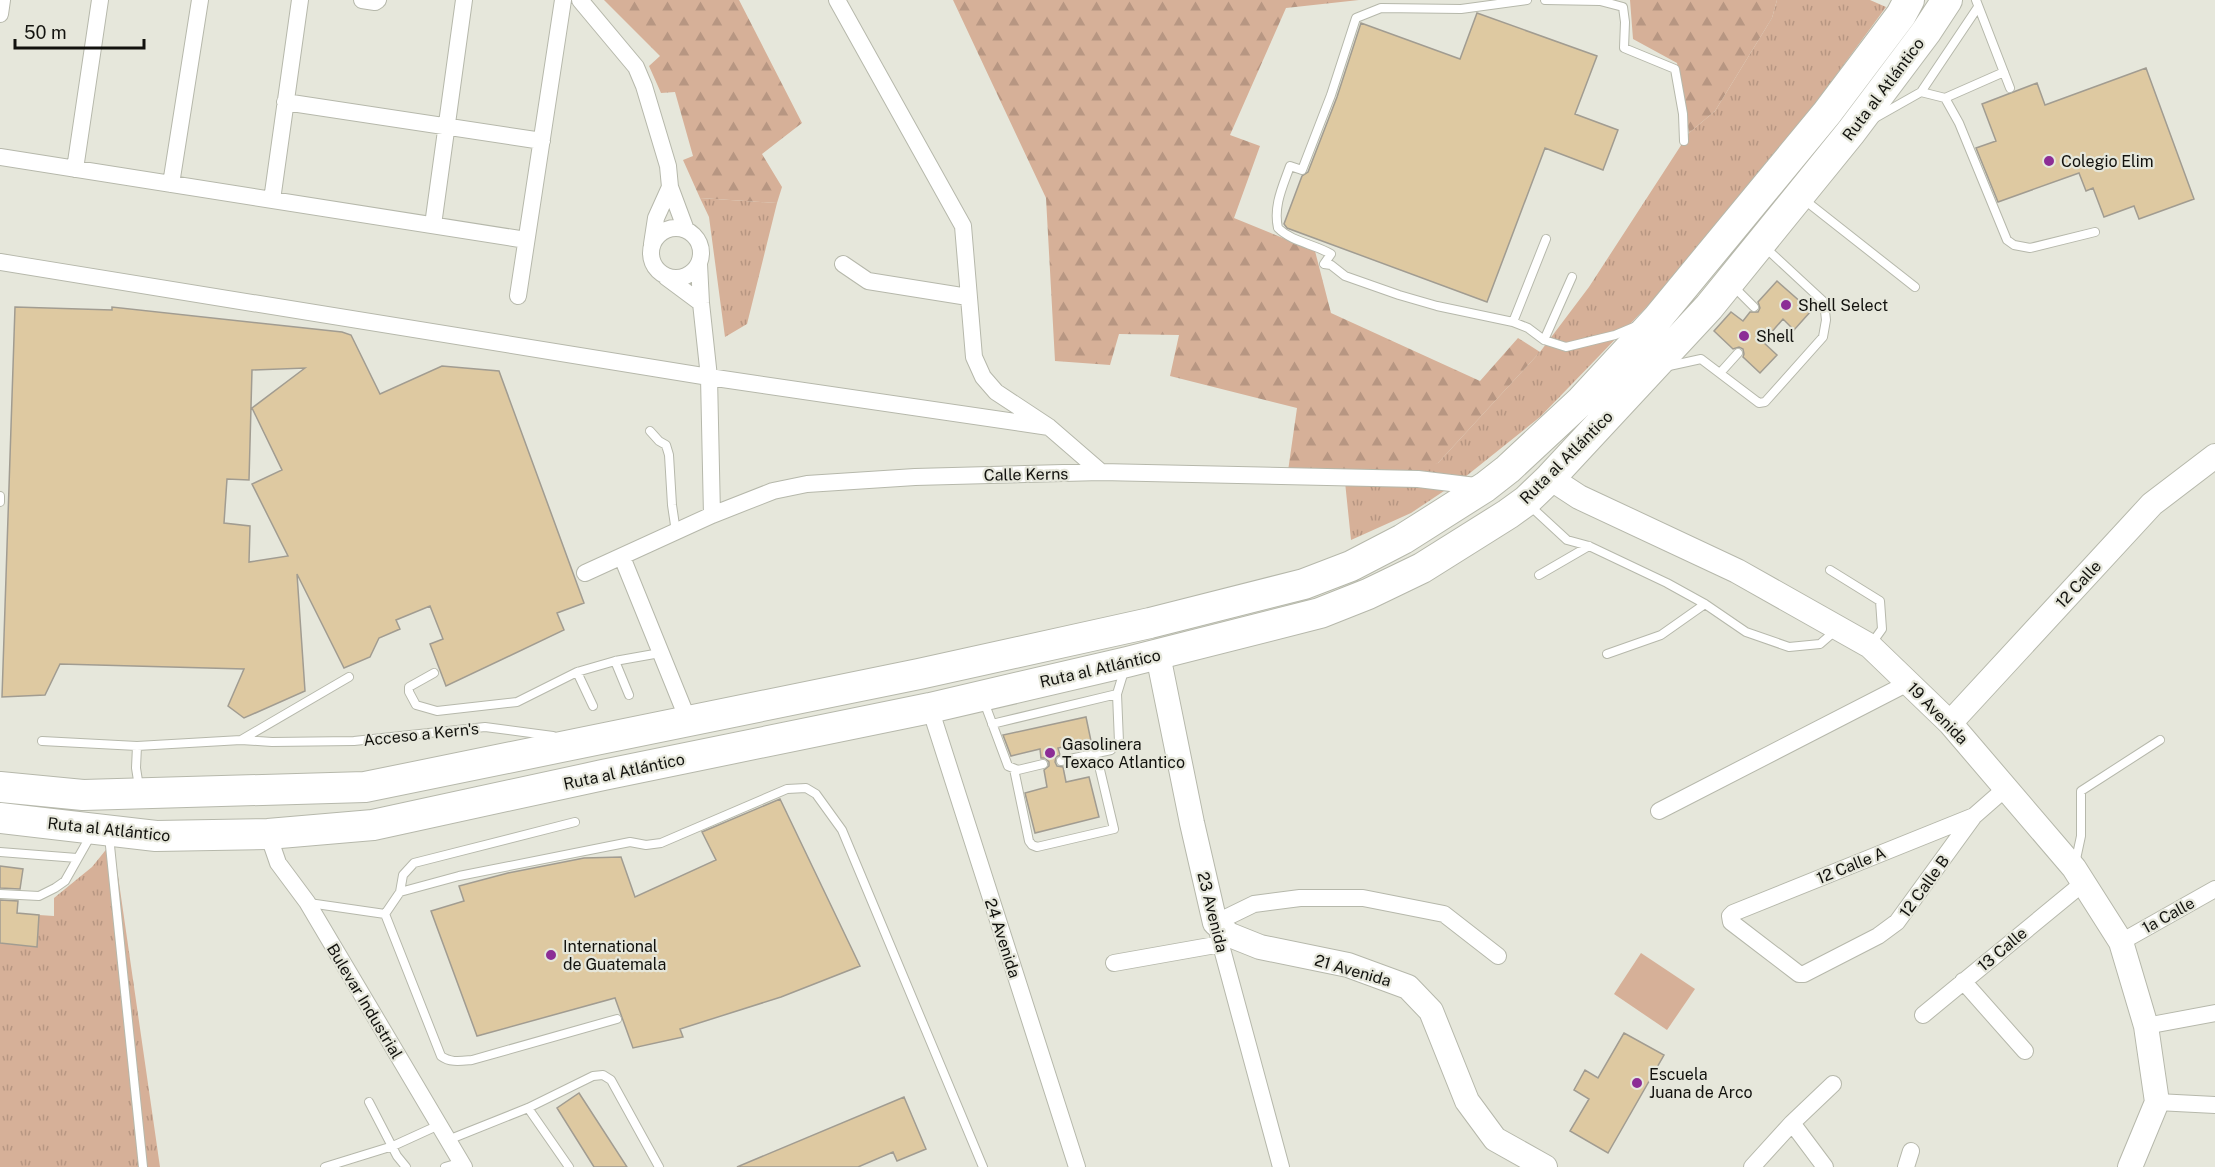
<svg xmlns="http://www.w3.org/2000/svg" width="2215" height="1167" font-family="'Public Sans',sans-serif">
	<defs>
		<pattern id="grass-tufts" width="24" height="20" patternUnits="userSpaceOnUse" patternTransform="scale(1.5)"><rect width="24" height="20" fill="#d6b098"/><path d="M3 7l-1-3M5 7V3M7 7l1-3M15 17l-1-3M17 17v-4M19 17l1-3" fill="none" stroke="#b79682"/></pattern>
		<pattern id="forest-firs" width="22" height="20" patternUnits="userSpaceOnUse" patternTransform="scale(1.5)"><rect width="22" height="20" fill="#d6b098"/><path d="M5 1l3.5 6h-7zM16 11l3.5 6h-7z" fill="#b79682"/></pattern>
	</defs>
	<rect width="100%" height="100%" fill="#e6e7db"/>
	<path fill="url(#grass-tufts)" d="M 1777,0 L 1870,0 L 1886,7 L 1773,161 L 1660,293 L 1540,417 L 1465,477 L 1411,513 L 1351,540 L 1344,472 L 1438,463 L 1540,352 L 1589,287 L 1689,133 L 1715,111 L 1772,18 Z
		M 700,198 L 777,203 L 747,324 L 725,337 L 709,217 Z
		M 113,841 L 160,1167 L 0,1167 L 0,943 L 37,947 L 39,915 L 54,916 L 54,898 L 92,867 Z"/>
	<path fill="url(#forest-firs)" d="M 604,0 L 739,0 L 802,123 L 762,154 L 782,187 L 777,203 L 700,198 L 683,160 L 693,156 L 675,92 L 661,93 L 649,66 L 660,56 Z
		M 953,0 L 1359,0 L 1286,8 L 1230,135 L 1260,146 L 1234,218 L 1315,251 L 1331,313 L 1480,381 L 1518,338 L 1540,352 L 1438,463 L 1417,471 L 1288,471 L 1297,408 L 1170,376 L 1179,335 L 1119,334 L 1110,365 L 1055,361 L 1046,198 Z
		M 1630,0 L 1777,0 L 1772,18 L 1715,111 L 1689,133 L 1677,63 L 1633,39 Z"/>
	<path fill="#d6b098" d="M 1641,953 L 1695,989 L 1667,1030 L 1614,994 Z"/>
	<path fill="#dec9a1" stroke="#a19c91" stroke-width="1.5" fill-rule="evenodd" d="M 1477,13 L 1597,56 L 1575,114 L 1618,130 L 1603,170 L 1545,148 L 1487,302 L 1287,228 L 1284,224 L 1302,176 L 1308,172 L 1337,97 L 1361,23 L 1460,59 Z
		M 2146,68 L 2194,199 L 2139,219 L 2134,206 L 2104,217 L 2093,188 L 2086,191 L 2079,173 L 1998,202 L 1976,148 L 1996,141 L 1982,104 L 2037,83 L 2045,105 Z
		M 1777,281 L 1811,311 L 1794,330 L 1783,319 L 1763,342 L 1777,355 L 1760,373 L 1743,357 L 1744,354 L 1743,349 L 1739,347 L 1733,349 L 1714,331 L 1731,312 L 1743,321 L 1750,312 L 1758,312 L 1760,308 L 1758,302 Z
		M 15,307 L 112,310 L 112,307 L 342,332 L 351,335 L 380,394 L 442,366 L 499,371 L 584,603 L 557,613 L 564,630 L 446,686 L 430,644 L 443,639 L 430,606 L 396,620 L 400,629 L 379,638 L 370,657 L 344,668 L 297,574 L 305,691 L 244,718 L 228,706 L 244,669 L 60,664 L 45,695 L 2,697 ZM 305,368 L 252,408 L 282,470 L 252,484 L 288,556 L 249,562 L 250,526 L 224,523 L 227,479 L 249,480 L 252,370 Z
		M 1086,717 L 1091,741 L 1058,748 L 1060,755 L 1056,757 L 1055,762 L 1057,766 L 1063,767 L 1066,782 L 1089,777 L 1099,817 L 1035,833 L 1025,793 L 1047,787 L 1044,770 L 1049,766 L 1049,762 L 1045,758 L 1041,758 L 1040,749 L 1011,756 L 1003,735 Z
		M 780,799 L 860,966 L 781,997 L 680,1029 L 683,1037 L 633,1048 L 615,998 L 477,1036 L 431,911 L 464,901 L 459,886 L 508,873 L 584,858 L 621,857 L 635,897 L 716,860 L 702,832 Z
		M 0,866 L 23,869 L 20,889 L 0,888 Z
		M 0,900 L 18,901 L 17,913 L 39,915 L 37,947 L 0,943 Z
		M 1624,1033 L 1664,1055 L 1608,1153 L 1570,1131 L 1589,1099 L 1574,1090 L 1585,1070 L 1598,1078 Z
		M 579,1093 L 627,1167 L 594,1167 L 557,1108 Z
		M 904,1097 L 926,1149 L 897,1161 L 893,1152 L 858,1167 L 737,1167 Z"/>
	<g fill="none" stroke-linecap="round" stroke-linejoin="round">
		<defs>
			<path id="lane" d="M 1527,0 L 1461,9 L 1381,8 L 1356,18 L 1331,95 L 1302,170 L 1290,166 C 1283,186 1273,206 1278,228 C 1292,242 1314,244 1331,254 L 1324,264 L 1331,265 L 1345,276 L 1399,295 L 1437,306 L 1513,322 L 1528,328 L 1544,340 L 1566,347 L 1615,335 L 1634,327
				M 1545,0 L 1600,1 L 1623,7 L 1625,22 L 1624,48 L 1675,69 L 1683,114 L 1684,141
				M 1976,0 L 2010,88
				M 1921,92 L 1945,98 L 1959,123 L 2007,240 L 2014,245 L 2030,248 L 2095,232
				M 1945,98 L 2004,72
				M 1875,118 L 1921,92 L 1978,7
				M 1802,198 L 1915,287
				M 1736,285 L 1736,289 L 1754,307
				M 1513,322 L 1546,239
				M 1544,340 L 1572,277
				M 1669,366 L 1701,359 L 1759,403 L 1765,402 L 1823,337 L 1826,320 L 1824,302 L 1769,251 L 1769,243
				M 1720,373 L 1738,353
				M 650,431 L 659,441 L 666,445 L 669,455 L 672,505 L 676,532
				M 0,502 L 0,496
				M 1528,504 L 1567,540 L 1589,546 L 1667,583 L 1705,604 L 1746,632 L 1789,647 L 1820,644 L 1835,631
				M 1830,570 L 1880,601 L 1882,629 L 1872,643
				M 1539,575 L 1589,546
				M 1607,654 L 1661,635 L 1705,604
				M 615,661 L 629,695
				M 577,672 L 593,706
				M 434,673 L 409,687 L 409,692 L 416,705 L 437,711 L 517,702 L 577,672 L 615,661 L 660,653
				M 983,699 L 1008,766 L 1018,770 L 1043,764
				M 992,724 L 1117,694
				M 241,740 L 272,742 L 354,741 L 485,727 L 553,736
				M 42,741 L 137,746 L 241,740 L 349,677
				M 137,746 L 136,768 L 139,787
				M 1061,761 L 1111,750 L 1119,742 L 1117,694 L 1124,671
				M 1014,769 L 1029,841 L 1032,845 L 1037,847 L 1114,829 L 1096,753
				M 109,836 L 143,1167
				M 0,852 L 77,858
				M 2075,864 L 2081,836 L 2081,791 L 2160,740
				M 400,892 L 403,875 L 414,863 L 575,822
				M 0,894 L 39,896 L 55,888 L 65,881 L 91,835
				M 309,903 L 385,914 L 441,1056 C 450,1063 461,1061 472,1060 L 617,1019
				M 385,914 L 400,892 L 459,876 L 630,842 L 646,845 L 661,843 L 787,789 L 806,788 L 816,794 L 842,830 L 983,1167
				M 369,1102 L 397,1156 L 406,1167
				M 528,1108 L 569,1167
				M 448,1140 L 528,1108 L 593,1076 L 603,1075 L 611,1080 L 659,1167
				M 325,1167 L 393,1146 L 439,1125
				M 445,1167 L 462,1162"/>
			<path id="street" d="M 362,0 L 375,2 L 378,0
				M 580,0 L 636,67 L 644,86 L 668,166 L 670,187 L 686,230
				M 837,0 L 963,226 L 974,357 L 983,377 L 996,392 L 1049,427 L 1101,472
				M 0,14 L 2,0
				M 285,102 L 542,141
				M 0,157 L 526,240
				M 75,169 L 100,0
				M 171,184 L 200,0
				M 272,200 L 300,0
				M 433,225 L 464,0
				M651 253a25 25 0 1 1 50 0a25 25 0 1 1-50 0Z
				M 652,244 L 656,218 L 670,187
				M 0,262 L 709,377 L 1049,427
				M 699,264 L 701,303 L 709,377 L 712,515
				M 843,264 L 868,281 L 968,297
				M 666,277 L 701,303
				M 518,296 L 563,0
				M 622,557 L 688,720
				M 585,573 L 712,515 L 773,491 L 807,484 L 915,477 L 1101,472 L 1418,479 L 1484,487
				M 930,708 L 1077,1167
				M 1659,811 L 1910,682
				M 1974,816 L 1733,913 L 1730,916 L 1731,922 L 1799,974 L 1804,974 L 1878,936 L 1897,922 L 1974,816 L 2006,788
				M 268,834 L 278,863 L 307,902 L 464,1167
				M 2121,942 L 2215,889
				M 1114,963 L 1221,944
				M 1963,981 L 2025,1051
				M 1923,1015 L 2082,884
				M 2146,1026 L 2215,1013
				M 2157,1102 L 2215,1105
				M 1792,1123 L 1825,1167
				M 1281,1167 L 1215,923 L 1254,904 L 1300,898 L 1363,898 L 1444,914 L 1498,956
				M 1752,1167 L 1792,1123 L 1833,1084
				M 1906,1167 L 1911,1151"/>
			<path id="secondary" d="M 1550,478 L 1579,497 L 1737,571 L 1870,646 L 1950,723 L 2074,868 L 2121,942 L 2146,1026 L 2157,1102 L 2130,1167
				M 1158,655 L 1192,823 L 1215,923 L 1230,935 L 1260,947 L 1348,965 L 1408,987 L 1431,1011 L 1467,1101 L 1495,1139 L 1545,1167
				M 1950,723 L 2152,504 L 2215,456"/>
			<path id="highway" d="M 0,787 L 83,795 L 365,787 L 919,674 L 1150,623 L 1304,584 L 1351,566 L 1403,539 L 1485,487 L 1508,469 L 1581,401 L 1657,319 L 1827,113 L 1901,15 L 1909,0
				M 0,818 L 156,836 L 268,834 L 373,825 L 603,775 L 930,708 L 1127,662 L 1320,613 L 1368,594 L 1422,568 L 1508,514 L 1526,501 L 1550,478 L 1709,307 L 1851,132 L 1926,32 L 1947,0"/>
		</defs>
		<use href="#lane" stroke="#b6b8ab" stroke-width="10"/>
		<use href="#street" stroke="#b6b8ab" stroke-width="18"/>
		<use href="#secondary" stroke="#b6b8ab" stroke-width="26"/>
		<use href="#highway" stroke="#b6b8ab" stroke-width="32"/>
		<use href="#lane" stroke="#fff" stroke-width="8"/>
		<use href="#street" stroke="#fff" stroke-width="16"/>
		<use href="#secondary" stroke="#fff" stroke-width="24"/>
		<use href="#highway" stroke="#fff" stroke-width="30"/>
	</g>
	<g fill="#8c2d96" stroke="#e6e7db" stroke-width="2">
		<circle cx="2049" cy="161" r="6"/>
		<circle cx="1786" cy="305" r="6"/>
		<circle cx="1744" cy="336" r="6"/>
		<circle cx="1050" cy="753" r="6"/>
		<circle cx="551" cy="955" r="6"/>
		<circle cx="1637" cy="1083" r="6"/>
	</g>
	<g text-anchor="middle" stroke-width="4.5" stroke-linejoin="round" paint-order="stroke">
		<g font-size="16" fill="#12120e" stroke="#e6e7db">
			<text transform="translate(1883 89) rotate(-53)" y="6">Ruta al Atlántico</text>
			<text transform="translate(1566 457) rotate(-45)" y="6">Ruta al Atlántico</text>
			<text transform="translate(1026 474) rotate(-1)" y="6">Calle Kerns</text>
			<text transform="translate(2078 584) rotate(-47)" y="6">12 Calle</text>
			<text transform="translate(1100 668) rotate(-13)" y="6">Ruta al Atlántico</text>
			<text transform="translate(1938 713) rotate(46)" y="6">19 Avenida</text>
			<text transform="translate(421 734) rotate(-6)" y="6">Acceso a Kern's</text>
			<text transform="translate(624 771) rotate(-12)" y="6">Ruta al Atlántico</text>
			<text transform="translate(109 829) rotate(6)" y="6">Ruta al Atlántico</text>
			<text transform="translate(1851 865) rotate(-22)" y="6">12 Calle A</text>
			<text transform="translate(1924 886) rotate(-54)" y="6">12 Calle B</text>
			<text transform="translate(1213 912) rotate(76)" y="6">23 Avenida</text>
			<text transform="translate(2168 915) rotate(-29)" y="6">1a Calle</text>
			<text transform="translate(1003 938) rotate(72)" y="6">24 Avenida</text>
			<text transform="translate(2002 949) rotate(-40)" y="6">13 Calle</text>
			<text transform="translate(1353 970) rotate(16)" y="6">21 Avenida</text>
			<text transform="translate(365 1001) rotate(59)" y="6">Bulevar Industrial</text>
		</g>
		<g font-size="16" fill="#12120e" stroke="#e6e7db" text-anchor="start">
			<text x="2061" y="167">Colegio Elim</text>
			<text x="1798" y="311">Shell Select</text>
			<text x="1756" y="342">Shell</text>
			<text x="1062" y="750">Gasolinera<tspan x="1062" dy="18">Texaco Atlantico</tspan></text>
			<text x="563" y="952">International<tspan x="563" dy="18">de Guatemala</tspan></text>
			<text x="1649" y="1080">Escuela<tspan x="1649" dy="18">Juana de Arco</tspan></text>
		</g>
	</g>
	<path d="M15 39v9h129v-9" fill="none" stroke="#12120e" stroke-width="3"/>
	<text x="24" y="39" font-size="18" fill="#12120e" stroke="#e6e7db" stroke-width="4.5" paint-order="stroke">50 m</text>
</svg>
